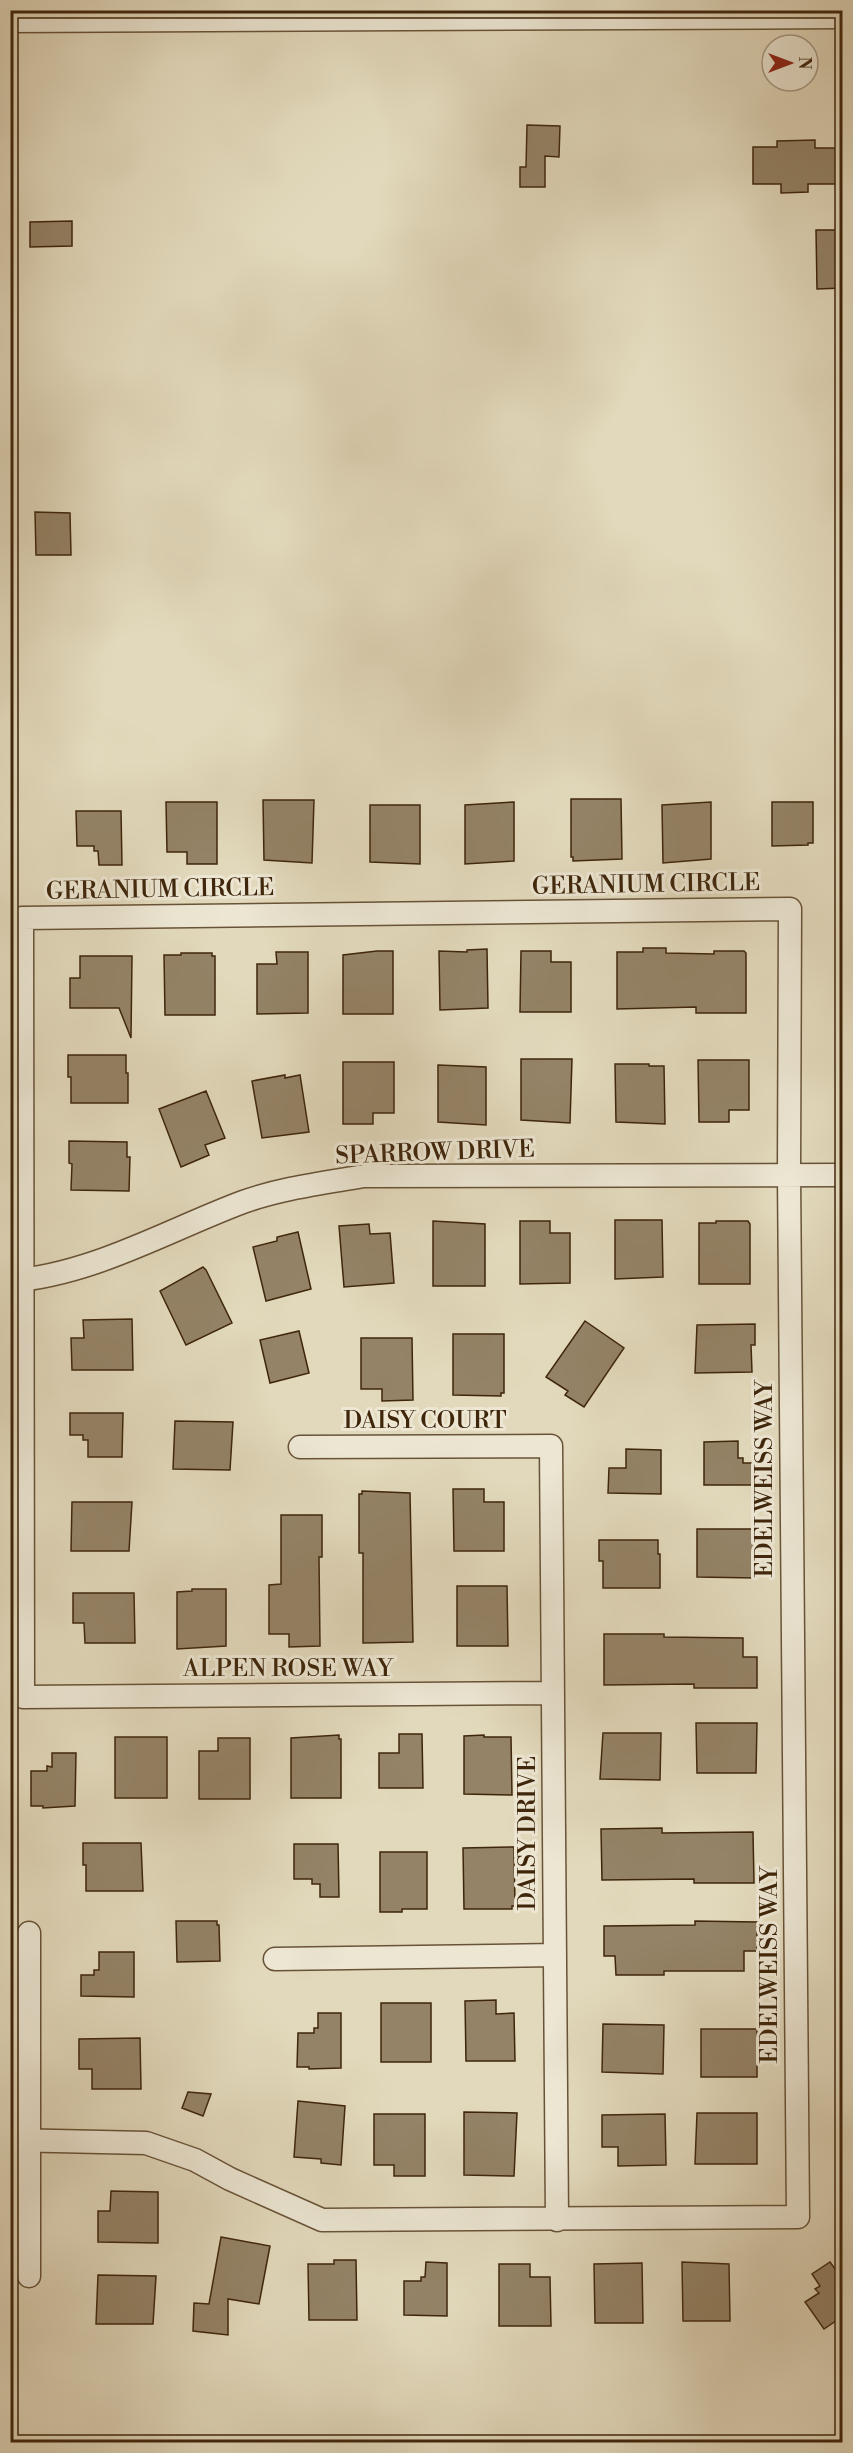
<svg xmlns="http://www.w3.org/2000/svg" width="853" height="2453" font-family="'Libre Bodoni',serif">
	<rect width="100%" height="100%" fill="#e2d9bc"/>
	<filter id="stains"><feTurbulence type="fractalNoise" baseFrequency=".00333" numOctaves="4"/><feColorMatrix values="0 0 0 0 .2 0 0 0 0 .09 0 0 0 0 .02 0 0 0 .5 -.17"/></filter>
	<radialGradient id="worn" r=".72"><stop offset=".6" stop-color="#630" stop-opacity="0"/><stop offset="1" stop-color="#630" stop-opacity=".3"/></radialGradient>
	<path fill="#948367" stroke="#3f260b" stroke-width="1.5" d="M 527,125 L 560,126 L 559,157 L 545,156 L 545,187 L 520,187 L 520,167 L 526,167 Z
		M 815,140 L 815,148 L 837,148 L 838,184 L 808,184 L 808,192 L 781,193 L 781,184 L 753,184 L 753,147 L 777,147 L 777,141 Z
		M 72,221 L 72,246 L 30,247 L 30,222 Z
		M 816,230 L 843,230 L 843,288 L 817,289 Z
		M 35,512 L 70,513 L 71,555 L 36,555 Z
		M 571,799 L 621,799 L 622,859 L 573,861 L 573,857 L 571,857 Z
		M 263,800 L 314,800 L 312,863 L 264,860 Z
		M 166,802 L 217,802 L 217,864 L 187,864 L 187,852 L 167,852 Z
		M 514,802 L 514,861 L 465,864 L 465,805 Z
		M 711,802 L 711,859 L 663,863 L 662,805 Z
		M 772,802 L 813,802 L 813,843 L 808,843 L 808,845 L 772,846 Z
		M 370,805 L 420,805 L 420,864 L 370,862 Z
		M 76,811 L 121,811 L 122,865 L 99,865 L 98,851 L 94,851 L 94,846 L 77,846 Z
		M 643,948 L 666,948 L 666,953 L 714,954 L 714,951 L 744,951 L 746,953 L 746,1013 L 696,1013 L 696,1007 L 617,1009 L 617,952 L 643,952 Z
		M 487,949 L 488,1008 L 440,1010 L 439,951 L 467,952 L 467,950 Z
		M 377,951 L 393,951 L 393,1014 L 343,1014 L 343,955 Z
		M 521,951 L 551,951 L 551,962 L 571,962 L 571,1012 L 520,1012 Z
		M 276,952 L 308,952 L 308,1013 L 257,1014 L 257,964 L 277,964 Z
		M 181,953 L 212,953 L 212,956 L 215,956 L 215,1015 L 165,1015 L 164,955 L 181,955 Z
		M 80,956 L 132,956 L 131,1038 L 119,1008 L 70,1008 L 70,978 L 80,978 Z
		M 68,1055 L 126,1055 L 126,1073 L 128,1073 L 128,1103 L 71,1103 L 71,1077 L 68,1077 Z
		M 521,1059 L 572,1059 L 570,1123 L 521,1120 Z
		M 698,1060 L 749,1060 L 749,1110 L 729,1110 L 729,1122 L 699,1122 Z
		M 343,1062 L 394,1062 L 394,1113 L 373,1113 L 373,1124 L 343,1124 Z
		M 615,1064 L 649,1064 L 649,1066 L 664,1066 L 665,1124 L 616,1122 Z
		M 438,1065 L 486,1067 L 486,1125 L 438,1122 Z
		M 285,1075 L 285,1078 L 300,1075 L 309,1132 L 262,1138 L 252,1081 Z
		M 206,1091 L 225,1138 L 205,1145 L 209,1155 L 181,1167 L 159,1109 Z
		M 69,1141 L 127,1142 L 127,1157 L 130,1157 L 129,1191 L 71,1190 L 72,1164 L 69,1163 Z
		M 615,1220 L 662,1220 L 663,1277 L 615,1279 Z
		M 433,1221 L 485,1224 L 485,1286 L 433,1286 Z
		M 520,1221 L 550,1221 L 550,1233 L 570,1233 L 570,1283 L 520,1284 Z
		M 716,1221 L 748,1221 L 750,1224 L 750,1284 L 699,1284 L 699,1223 L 716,1223 Z
		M 369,1224 L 370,1234 L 390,1233 L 394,1283 L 344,1287 L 339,1226 Z
		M 298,1232 L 311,1289 L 266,1301 L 253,1247 L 277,1241 L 277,1237 Z
		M 203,1267 L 206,1270 L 232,1323 L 186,1345 L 160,1291 Z
		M 132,1319 L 133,1370 L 72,1370 L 71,1338 L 84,1338 L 83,1320 Z
		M 585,1321 L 624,1348 L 584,1407 L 565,1395 L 568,1391 L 546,1377 Z
		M 755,1324 L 755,1345 L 751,1345 L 752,1372 L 695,1373 L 697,1325 Z
		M 299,1331 L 309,1373 L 270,1383 L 260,1340 Z
		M 453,1334 L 504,1334 L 504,1393 L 501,1393 L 501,1396 L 453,1395 Z
		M 361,1338 L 412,1338 L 413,1400 L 382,1401 L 382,1389 L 361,1389 Z
		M 70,1413 L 123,1413 L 122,1457 L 88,1457 L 88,1440 L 83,1440 L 83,1435 L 70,1435 Z
		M 175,1421 L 233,1422 L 230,1470 L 173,1469 Z
		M 738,1441 L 738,1458 L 743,1458 L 743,1463 L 755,1463 L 755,1485 L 704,1485 L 704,1442 Z
		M 626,1449 L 661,1450 L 661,1494 L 608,1493 L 609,1468 L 626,1468 Z
		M 453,1489 L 484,1489 L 484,1502 L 504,1502 L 504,1551 L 454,1551 Z
		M 362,1491 L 410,1493 L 413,1642 L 363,1643 L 363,1553 L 359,1553 L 359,1494 L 362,1494 Z
		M 72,1502 L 132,1502 L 129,1551 L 71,1551 Z
		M 281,1515 L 322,1515 L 322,1557 L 319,1557 L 320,1646 L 289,1647 L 289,1634 L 269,1634 L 269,1585 L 281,1584 Z
		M 697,1529 L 756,1529 L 756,1578 L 697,1577 Z
		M 599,1540 L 658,1540 L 658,1554 L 660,1554 L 660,1588 L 603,1588 L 603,1561 L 599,1561 Z
		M 457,1586 L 507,1586 L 508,1646 L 457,1646 Z
		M 192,1589 L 226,1589 L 226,1646 L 177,1649 L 177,1592 L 192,1591 Z
		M 73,1593 L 134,1593 L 135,1643 L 85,1643 L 84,1623 L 73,1623 Z
		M 604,1634 L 664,1634 L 664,1637 L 743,1638 L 743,1657 L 757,1657 L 757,1688 L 694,1688 L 694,1684 L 604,1685 Z
		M 696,1723 L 757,1723 L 756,1773 L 697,1773 Z
		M 603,1733 L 661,1733 L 660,1780 L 600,1779 Z
		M 399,1734 L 422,1734 L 423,1788 L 379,1788 L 379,1753 L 399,1753 Z
		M 339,1735 L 339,1739 L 341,1739 L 341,1798 L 291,1798 L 291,1738 Z
		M 484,1735 L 484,1737 L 511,1737 L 512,1795 L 464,1794 L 464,1736 Z
		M 115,1737 L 167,1737 L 167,1798 L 115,1798 Z
		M 218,1738 L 250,1738 L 250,1799 L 199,1799 L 199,1751 L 218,1751 Z
		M 52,1753 L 76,1753 L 75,1806 L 43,1808 L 43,1806 L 31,1806 L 31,1771 L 47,1771 L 47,1766 L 52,1767 Z
		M 662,1828 L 662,1833 L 753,1832 L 754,1883 L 694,1883 L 694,1879 L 602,1880 L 601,1829 Z
		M 83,1843 L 141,1843 L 143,1891 L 86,1891 L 86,1865 L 83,1865 Z
		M 294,1844 L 338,1844 L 339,1897 L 320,1897 L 320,1884 L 312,1884 L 312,1879 L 294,1879 Z
		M 514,1847 L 515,1906 L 512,1906 L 512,1909 L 464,1909 L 463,1848 Z
		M 380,1852 L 427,1852 L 427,1909 L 402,1909 L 402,1912 L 380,1912 Z
		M 176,1921 L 217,1921 L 217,1925 L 219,1925 L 220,1961 L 177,1962 Z
		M 695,1921 L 757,1922 L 757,1951 L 744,1951 L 744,1971 L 664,1971 L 664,1975 L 616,1975 L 615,1956 L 604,1956 L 604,1926 L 695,1925 Z
		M 99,1952 L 134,1952 L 134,1997 L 81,1996 L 81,1975 L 94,1975 L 94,1970 L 99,1970 Z
		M 496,2000 L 496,2014 L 514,2013 L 515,2061 L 466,2061 L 465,2001 Z
		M 381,2003 L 431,2003 L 431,2062 L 381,2062 Z
		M 318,2013 L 341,2013 L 341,2068 L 309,2069 L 309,2067 L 297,2067 L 298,2033 L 314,2033 L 314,2028 L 318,2028 Z
		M 603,2024 L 664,2025 L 663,2074 L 602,2072 Z
		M 701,2029 L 757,2029 L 757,2077 L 701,2077 Z
		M 140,2038 L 141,2089 L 92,2089 L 92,2069 L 79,2069 L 79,2039 Z
		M 188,2092 L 211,2094 L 203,2116 L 182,2108 Z
		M 298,2101 L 345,2106 L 341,2165 L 321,2163 L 321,2159 L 294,2157 Z
		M 464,2112 L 517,2113 L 514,2176 L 464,2175 Z
		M 697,2113 L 757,2113 L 757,2164 L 695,2164 Z
		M 374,2114 L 425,2114 L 425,2176 L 394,2176 L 394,2165 L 374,2165 Z
		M 665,2114 L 666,2165 L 618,2166 L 618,2147 L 602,2147 L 602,2115 Z
		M 111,2191 L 158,2192 L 158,2243 L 98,2242 L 98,2211 L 110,2211 Z
		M 221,2237 L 270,2246 L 259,2304 L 228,2299 L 228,2335 L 193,2331 L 194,2303 L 209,2304 Z
		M 334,2260 L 356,2260 L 357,2320 L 309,2320 L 308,2264 L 334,2264 Z
		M 426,2262 L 447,2263 L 447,2316 L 404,2315 L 404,2281 L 421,2281 L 421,2277 L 425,2277 Z
		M 682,2262 L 729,2264 L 730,2321 L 683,2321 Z
		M 830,2262 L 843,2280 L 843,2316 L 824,2329 L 805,2302 L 819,2293 L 815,2289 L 820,2286 L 812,2274 Z
		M 642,2263 L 643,2323 L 595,2323 L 594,2264 Z
		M 499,2264 L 530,2264 L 530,2277 L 550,2277 L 551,2326 L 499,2326 Z
		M 98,2275 L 156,2276 L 153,2324 L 96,2324 Z"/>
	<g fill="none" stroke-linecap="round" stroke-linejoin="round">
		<defs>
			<path id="minor" d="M 10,21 L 842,17
				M 10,1281 C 92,1275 168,1230 243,1202 C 282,1188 324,1183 364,1176 L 842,1175
				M 300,1447 L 551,1446 L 557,2220
				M 29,1933 L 29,2276
				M 275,1959 L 555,1955
				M 10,2140 L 146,2143 L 195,2160 L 230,2179 L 322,2220 L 798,2217 L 789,1175 L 790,909 L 22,918 L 23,1697 L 553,1693"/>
		</defs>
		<use href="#minor" stroke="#685337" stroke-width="25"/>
		<use href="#minor" stroke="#ece6d3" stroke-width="22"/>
	</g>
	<g text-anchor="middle" stroke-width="6" stroke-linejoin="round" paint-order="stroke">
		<g font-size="24" fill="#3f260b" stroke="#ece6d3">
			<text transform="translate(646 884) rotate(-1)" y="8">GERANIUM CIRCLE</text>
			<text transform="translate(160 889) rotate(-1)" y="8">GERANIUM CIRCLE</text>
			<text transform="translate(435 1152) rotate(-2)" y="8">SPARROW DRIVE</text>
			<text x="425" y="1428">DAISY COURT</text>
			<text transform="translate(764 1479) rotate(-90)" y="8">EDELWEISS WAY</text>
			<text x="288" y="1676">ALPEN ROSE WAY</text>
			<text transform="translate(527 1833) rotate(-90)" y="8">DAISY DRIVE</text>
			<text transform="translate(769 1965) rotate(-90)" y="8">EDELWEISS WAY</text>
		</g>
	</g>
	<rect width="853" height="2453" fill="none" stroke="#e2d9bc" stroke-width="36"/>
	<rect x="12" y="12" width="829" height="2429" fill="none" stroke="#3f260b" stroke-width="3"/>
	<rect x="18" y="18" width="817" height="2417" fill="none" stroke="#3f260b" stroke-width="1.5"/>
	<g transform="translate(790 63) rotate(90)"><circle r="28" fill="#ece6d3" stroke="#a79983" stroke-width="1.5"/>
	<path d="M0-4.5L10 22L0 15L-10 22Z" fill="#8f2418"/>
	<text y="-9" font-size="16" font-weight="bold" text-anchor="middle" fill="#3f260b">N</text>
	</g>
	<rect width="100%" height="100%" filter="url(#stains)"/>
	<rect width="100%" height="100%" fill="url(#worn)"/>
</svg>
